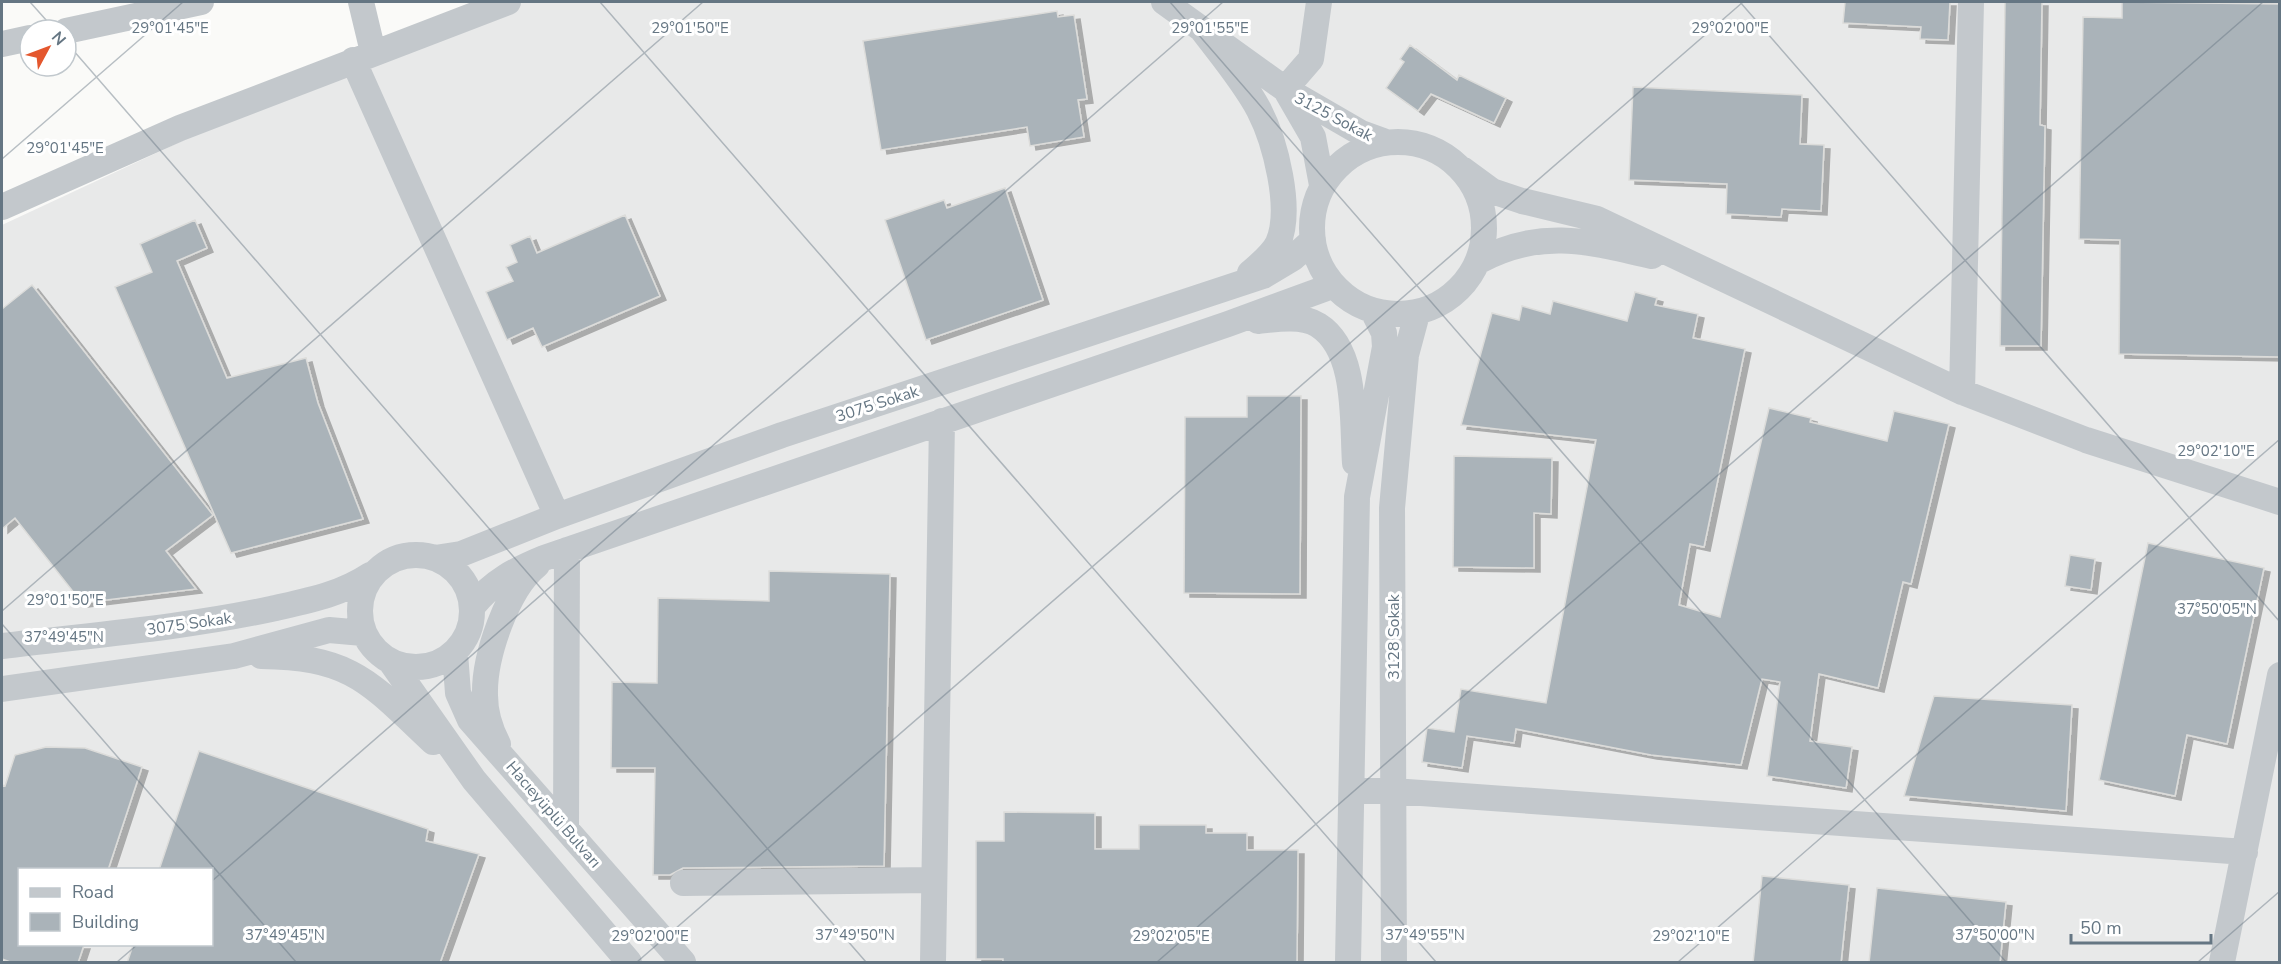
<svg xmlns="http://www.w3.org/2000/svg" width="2281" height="964" font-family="'Nunito Sans',sans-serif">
	<defs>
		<filter id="shadow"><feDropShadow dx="6" dy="4" stdDeviation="0" flood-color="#0004"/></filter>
	</defs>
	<rect width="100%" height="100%" fill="#fafaf8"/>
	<path fill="#e8e9e9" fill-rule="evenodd" d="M 507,2 L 2279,2 L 2279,962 L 2,962 L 2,225 L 373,52 ZM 20,870 L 212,870 L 212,944 L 20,944 Z"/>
	<path fill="#aab3b9" stroke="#dcdcda" stroke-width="1.5" filter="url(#shadow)" d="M 1845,2 L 1950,2 L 1948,40 L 1920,39 L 1921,27 L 1843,23 Z
		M 2005,2 L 2042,2 L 2040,125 L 2045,126 L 2041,346 L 2000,346 Z
		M 2122,2 L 2280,4 L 2280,357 L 2119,354 L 2120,240 L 2079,239 L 2083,17 L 2122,18 Z
		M 1057,11 L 1058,17 L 1074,15 L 1087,99 L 1078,100 L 1084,137 L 1030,146 L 1027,127 L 881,150 L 863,41 Z
		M 1410,45 L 1457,80 L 1459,75 L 1506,98 L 1494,123 L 1431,94 L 1418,111 L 1386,88 L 1404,62 L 1400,59 Z
		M 1633,87 L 1802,95 L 1800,144 L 1824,145 L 1821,211 L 1782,209 L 1781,217 L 1726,214 L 1727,184 L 1629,180 Z
		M 1005,188 L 1043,300 L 926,340 L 885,220 L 944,200 L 947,208 Z
		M 625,215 L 660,296 L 542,347 L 533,328 L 507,340 L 486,292 L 513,281 L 506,267 L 517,262 L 510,245 L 530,236 L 537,253 Z
		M 195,220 L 207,248 L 177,261 L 227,378 L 306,358 L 318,403 L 363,519 L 231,553 L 115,287 L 152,272 L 140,244 Z
		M 32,285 L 213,515 L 166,551 L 196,589 L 82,603 L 15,518 L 2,529 L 2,309 Z
		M 1635,292 L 1657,298 L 1655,305 L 1698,314 L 1693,338 L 1745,349 L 1704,547 L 1690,544 L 1679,605 L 1720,617 L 1769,408 L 1811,418 L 1810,422 L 1887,441 L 1894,411 L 1949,424 L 1911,584 L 1903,582 L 1878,688 L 1819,674 L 1810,741 L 1852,747 L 1846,788 L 1767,776 L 1780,682 L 1762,679 L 1741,765 L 1651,755 L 1516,729 L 1514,743 L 1467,736 L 1462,768 L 1422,762 L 1427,728 L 1454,732 L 1461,689 L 1546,703 L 1596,440 L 1461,425 L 1492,313 L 1519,320 L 1522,306 L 1550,314 L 1553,301 L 1627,321 Z
		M 1247,396 L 1301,396 L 1300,594 L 1184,593 L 1185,417 L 1247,417 Z
		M 1454,456 L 1552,458 L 1551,514 L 1534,513 L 1534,568 L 1453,567 Z
		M 2148,543 L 2264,568 L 2227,744 L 2187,735 L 2175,796 L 2099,780 Z
		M 2070,555 L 2095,559 L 2091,590 L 2065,586 Z
		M 769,571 L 890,574 L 884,866 L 683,868 L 670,875 L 653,875 L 655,768 L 611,768 L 612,682 L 657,683 L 658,598 L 769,601 Z
		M 1934,696 L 2072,705 L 2066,811 L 1904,796 Z
		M 46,747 L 85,748 L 142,767 L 108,870 L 20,870 L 20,945 L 84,945 L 78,963 L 13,963 L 2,959 L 2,785 L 5,786 L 15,755 Z
		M 199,751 L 428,829 L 426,841 L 479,854 L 440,963 L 127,963 L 133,945 L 212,945 L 212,870 L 159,870 Z
		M 1004,812 L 1095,813 L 1095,849 L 1139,849 L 1139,825 L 1206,825 L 1206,833 L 1247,833 L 1247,850 L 1298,850 L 1297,963 L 1003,963 L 1003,959 L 976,959 L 976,841 L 1004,841 Z
		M 1762,876 L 1849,885 L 1841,963 L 1753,963 Z
		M 1877,888 L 2006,902 L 2000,963 L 1869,963 Z"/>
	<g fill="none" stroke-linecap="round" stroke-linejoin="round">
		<path stroke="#c3c8cc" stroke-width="26" d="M 361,2 L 373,52
			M 1164,2 L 1285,89 L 1361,133 L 1383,141
			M 66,31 L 201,2
			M 1203,31 C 1222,56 1244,82 1259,110 C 1275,141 1293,209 1278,243 C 1272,255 1260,264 1250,273
			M 2,44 L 30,38
			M 353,60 L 557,516
			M 1285,89 L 1311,59 L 1319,2
			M 1287,92 L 1313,137 L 1322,185
			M1312 228a86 86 0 1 1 172 0a86 86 0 1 1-172 0Z
			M 1462,169 L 1492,191 L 1522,201 L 1597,219 L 1962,392 L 2086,440 L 2280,502
			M 2,207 L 180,128 L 508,2
			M 1479,261 C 1541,228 1588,241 1652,256
			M 1258,321 C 1275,319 1303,315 1318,325 C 1358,350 1352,421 1355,463
			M 1962,392 L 1971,2
			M360 611a56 56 0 1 1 112 0a56 56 0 1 1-112 0Z
			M 435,558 L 461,554 L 557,516 L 782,435 L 1263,276 L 1293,258 L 1313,240
			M 473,606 C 493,581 515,570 544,558 L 1228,324 L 1332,286
			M 2,646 C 91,635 182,628 271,609 C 306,601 340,595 370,575
			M 455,653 L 458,693 L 470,720 L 683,962
			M 261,656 C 353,657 370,683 433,742
			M 391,662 L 474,780 L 629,962
			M 2,689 L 234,656 L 329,630 L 363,633
			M 498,744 C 490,729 485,712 485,695 C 484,657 507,589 537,565
			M 1352,791 L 1393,791 L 2245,852
			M 566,827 L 567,550
			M 683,883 L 933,880
			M 933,962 L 942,421
			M 1348,962 L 1357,497 L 1385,347 L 1384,333 L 1373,311
			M 1394,962 L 1392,508 L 1406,355 L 1417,314
			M 2222,962 L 2280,675"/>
	</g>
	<path fill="none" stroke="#657683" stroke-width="1.5" stroke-opacity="0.45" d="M 30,2 L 55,30M 600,2 L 1436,962M 1170,2 L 2006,962M 1740,2 L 2280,622M 66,42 L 866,962M 2,159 L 183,2M 2,611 L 703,2M 2,624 L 296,962M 212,881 L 1223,2M 117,962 L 138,944M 637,962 L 1743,2M 1157,962 L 2263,2M 1678,962 L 2280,439M 2198,962 L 2280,891"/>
	<g text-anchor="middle" stroke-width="6" stroke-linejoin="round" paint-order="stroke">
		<g font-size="16" fill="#657683" stroke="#fff">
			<text transform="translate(1334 116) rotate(28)" y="6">3125 Sokak</text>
			<text transform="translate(877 403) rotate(-18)" y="6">3075 Sokak</text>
			<text transform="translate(189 623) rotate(-8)" y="6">3075 Sokak</text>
			<text transform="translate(1393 637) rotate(-90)" y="6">3128 Sokak</text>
			<text transform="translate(554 814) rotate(49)" y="6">Hacıeyüplü Bulvarı</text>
		</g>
	</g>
	<g font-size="15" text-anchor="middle" fill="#657683" stroke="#fff" stroke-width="6" stroke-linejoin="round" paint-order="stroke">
		<text x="170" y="33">29°01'45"E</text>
		<text x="690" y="33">29°01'50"E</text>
		<text x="1210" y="33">29°01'55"E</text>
		<text x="1730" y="33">29°02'00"E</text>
		<text x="65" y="153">29°01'45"E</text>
		<text x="2216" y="456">29°02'10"E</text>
		<text x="65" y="605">29°01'50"E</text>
		<text x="2217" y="614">37°50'05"N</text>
		<text x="64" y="642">37°49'45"N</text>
		<text x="285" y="940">37°49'45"N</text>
		<text x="855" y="940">37°49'50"N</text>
		<text x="1425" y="940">37°49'55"N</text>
		<text x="1995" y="940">37°50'00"N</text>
		<text x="650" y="941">29°02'00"E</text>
		<text x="1171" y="941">29°02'05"E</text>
		<text x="1691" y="941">29°02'10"E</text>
	</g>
	<rect width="2281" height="964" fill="none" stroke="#657683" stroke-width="6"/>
	<rect x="18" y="868" width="195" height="78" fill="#ffffff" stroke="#c1c8cd" stroke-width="1.5"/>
	<rect x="30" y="888" width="30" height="9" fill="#c3c8cc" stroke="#c1c8cd" stroke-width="1.5"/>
	<text x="72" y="898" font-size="18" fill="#657683">Road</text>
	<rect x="30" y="913" width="30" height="18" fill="#aab3b9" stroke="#c1c8cd" stroke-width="1.5"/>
	<text x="72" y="928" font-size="18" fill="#657683">Building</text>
	<g transform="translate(48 48) rotate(49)"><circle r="28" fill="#ffffff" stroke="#c1c8cd" stroke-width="1.5"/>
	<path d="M0-4.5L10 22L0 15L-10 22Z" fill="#e4572e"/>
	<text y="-9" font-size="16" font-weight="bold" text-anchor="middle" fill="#657683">N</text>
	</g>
	<path d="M2071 934v9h140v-9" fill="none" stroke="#657683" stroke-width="3"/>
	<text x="2080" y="934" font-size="18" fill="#657683" stroke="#ffffff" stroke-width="4.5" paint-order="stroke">50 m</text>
</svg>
